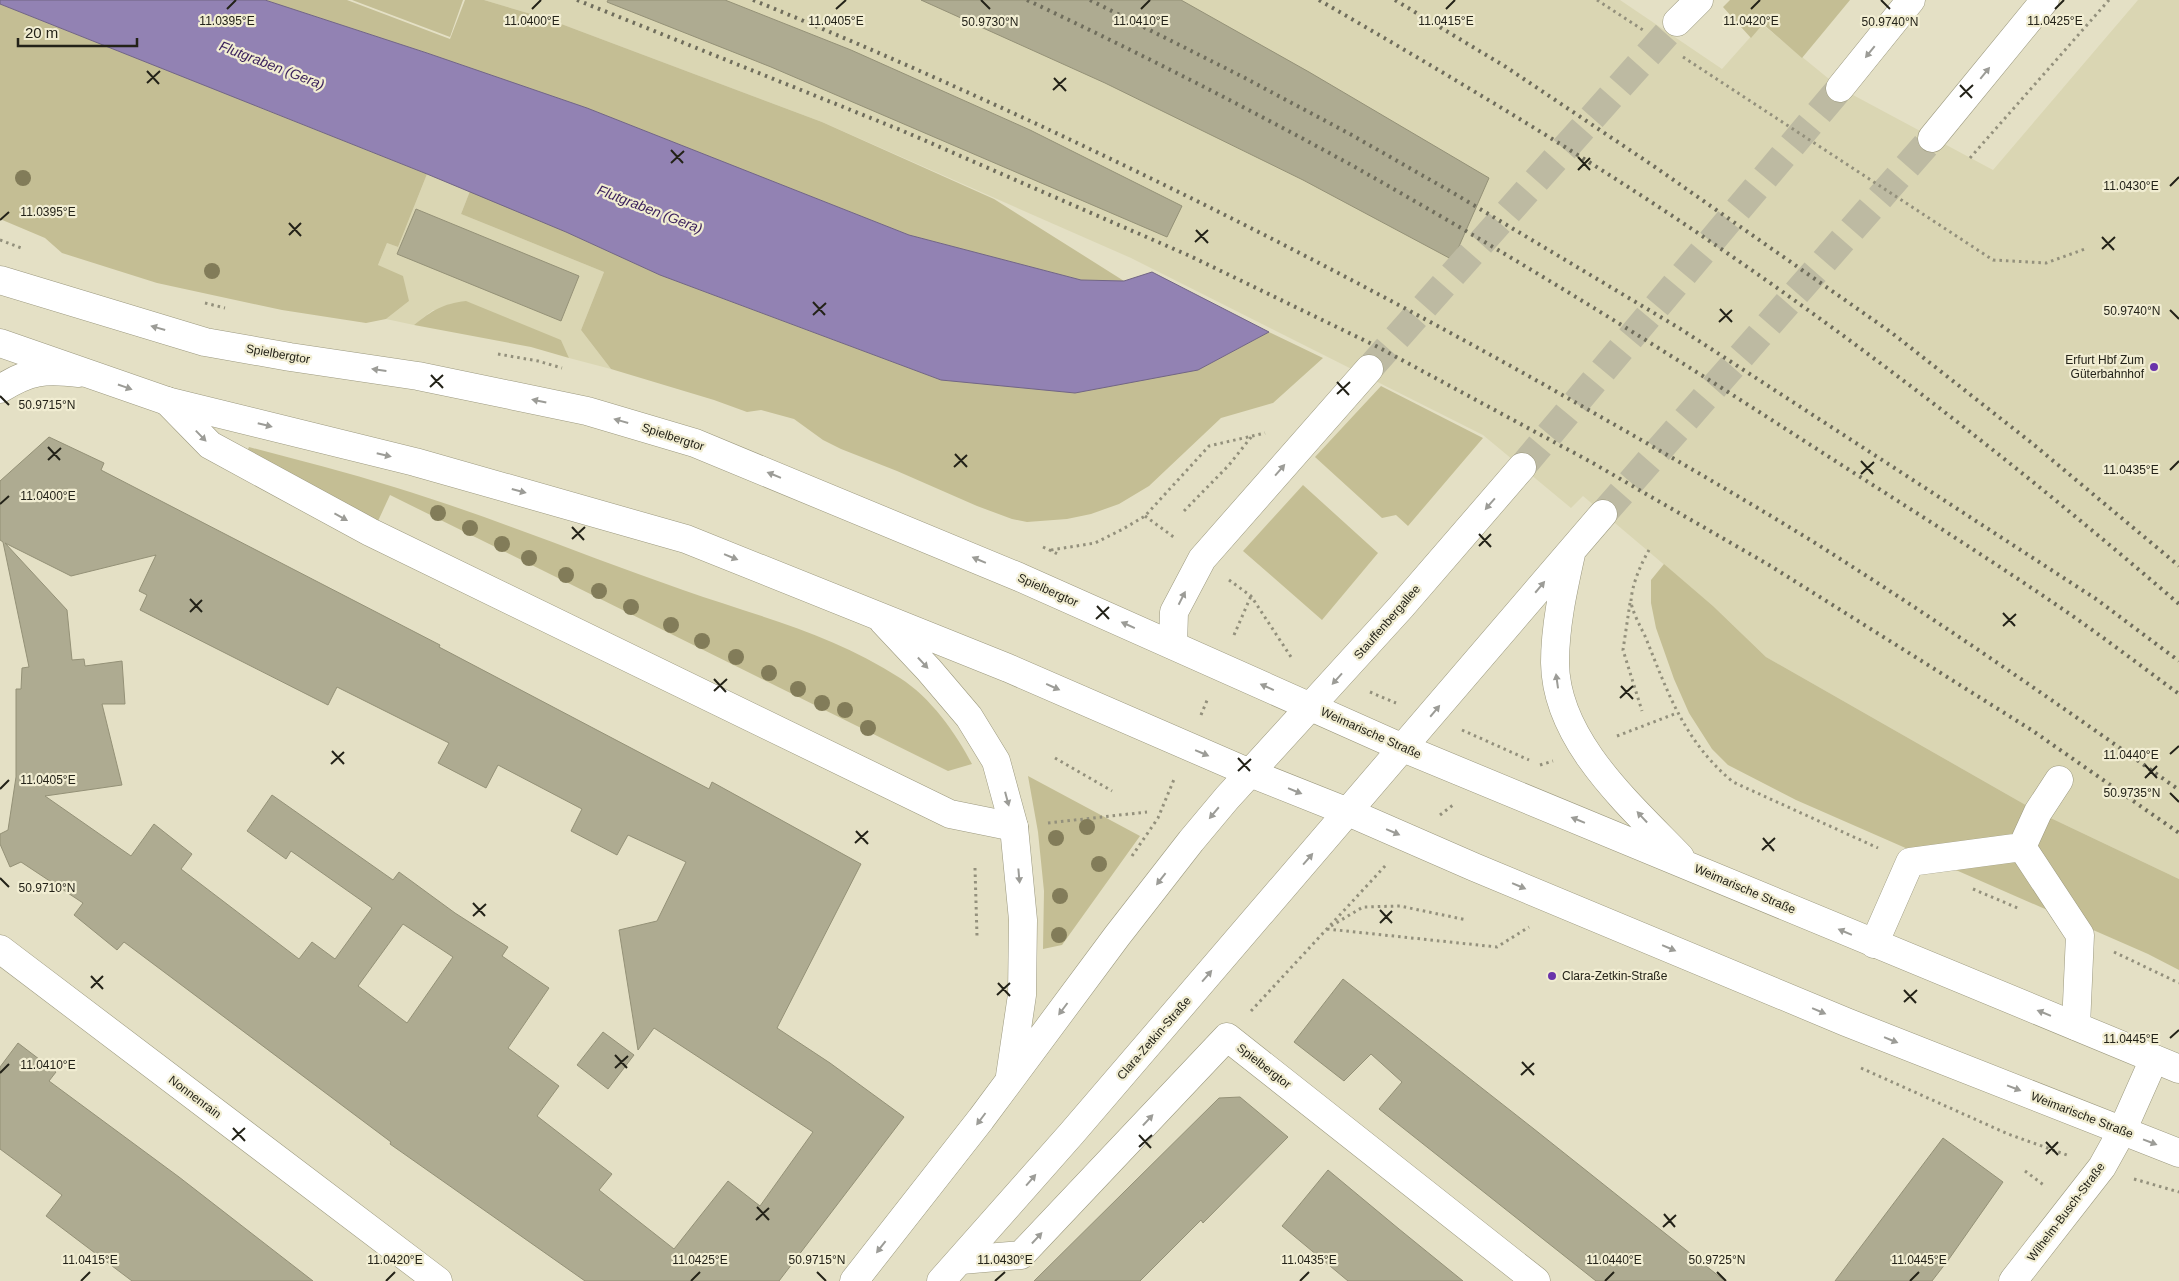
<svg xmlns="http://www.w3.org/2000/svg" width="2179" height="1281" font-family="Arial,sans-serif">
	<rect width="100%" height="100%" fill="#e4e0c5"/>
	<path fill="#dad6b3" d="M 484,0 L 1620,0 L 1722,69 L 1762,24 L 1840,88 L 1993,170 L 2138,0 L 2179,0 L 2179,879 L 2038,812 L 1766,657 L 1713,606 L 1583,496 L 1571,508 L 1483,435 L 1131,258 L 822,122 L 548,19 Z
		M 427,174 L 470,191 L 461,214 L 604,272 L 581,330 L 611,369 L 569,358 L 561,340 L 433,310 L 414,325 L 386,319 L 409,301 L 378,265 L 387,243 L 398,247 Z"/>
	<path fill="#c4be94" d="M 265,0 L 347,0 L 450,39 L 465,0 L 484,0 L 548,19 L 822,122 L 994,199 L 1124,281 L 1081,280 L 909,235 L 587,108 L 427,53 Z
		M 352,0 L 463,0 L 450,37 Z
		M 1730,0 L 1850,0 L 1802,58 L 1763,24 L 1751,38 L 1723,7 Z
		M 0,4 L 427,174 L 398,247 L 387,243 L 378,265 L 403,276 L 409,301 L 386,319 L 366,323 L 282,310 L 157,283 L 62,253 L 45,238 L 0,219 Z
		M 470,191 L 566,232 L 660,275 L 941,380 L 1198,370 L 1269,332 L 1323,358 L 1273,403 L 1221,418 L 1149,486 L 1119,504 L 1091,514 L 1067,519 L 1027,522 L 1012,519 L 977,506 L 897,471 L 841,449 L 823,440 L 794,419 L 761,410 L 747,412 L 714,400 L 611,369 L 581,330 L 604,272 L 461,214 Z
		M 466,301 L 561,340 L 569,358 L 531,347 L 414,325 C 433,310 442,304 466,301 Z
		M 1381,386 L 1483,438 L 1408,526 L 1396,515 L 1382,518 L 1315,457 Z
		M 249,447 C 297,460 346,472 394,487 C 492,517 586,556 683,590 C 757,616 833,634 900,678 C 930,697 956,733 972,764 L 948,771 L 390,495 L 378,521 L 247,452 Z
		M 1303,485 L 1378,553 L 1322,620 L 1243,551 Z
		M 1664,564 L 1713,606 L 1766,657 L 2038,812 L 2179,879 L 2179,970 L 2148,954 L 1796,800 L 1728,765 L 1712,749 L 1689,713 L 1674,679 L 1656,628 L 1651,603 L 1651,580 Z
		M 1028,776 L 1140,836 L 1062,945 L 1043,949 L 1044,891 L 1038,832 Z"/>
	<path fill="#9282b3" stroke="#716584" d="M 0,0 L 265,0 L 427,53 L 587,108 L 909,235 L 1081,280 L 1124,281 L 1152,272 L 1269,332 L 1198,370 L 1075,393 L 941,380 L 660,275 L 566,232 L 427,174 L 0,4 Z"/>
	<path fill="#aeab91" stroke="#949177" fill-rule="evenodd" d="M 608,0 L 725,0 L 851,50 L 1030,130 L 1182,206 L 1167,237 L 771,67 L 607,2 Z
		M 921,0 L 1181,0 L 1309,72 L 1489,178 L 1453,260 L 1303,180 L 1105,83 Z
		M 416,209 L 579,276 L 561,321 L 397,254 Z
		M 49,437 L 104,463 L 101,470 L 440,645 L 439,647 L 709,789 L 712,782 L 861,864 L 777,1028 L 830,1063 L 904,1117 L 779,1281 L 585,1281 L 390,1144 L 391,1142 L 124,942 L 117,950 L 74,915 L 83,903 L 21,862 L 10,867 L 0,844 L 0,834 L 8,830 L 16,777 L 16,689 L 21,689 L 22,668 L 29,667 L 3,542 L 0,540 L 0,481 ZM 5,543 L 71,576 L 156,555 L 139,591 L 147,595 L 140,610 L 328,705 L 337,687 L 449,743 L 438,763 L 486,788 L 498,765 L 582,809 L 571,831 L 617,855 L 628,835 L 686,862 L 657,921 L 619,930 L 638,1050 L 654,1028 L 813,1132 L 760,1206 L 728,1181 L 674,1249 L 599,1190 L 612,1174 L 537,1116 L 559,1086 L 508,1048 L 549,988 L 502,956 L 508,947 L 455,913 L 399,872 L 393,880 L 272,795 L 247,831 L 286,859 L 291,851 L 372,908 L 335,959 L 312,942 L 299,959 L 181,869 L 192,854 L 154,824 L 131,856 L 45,796 L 122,785 L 102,704 L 125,704 L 122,661 L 85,666 L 84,659 L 72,660 L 67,610 ZM 403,924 L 453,957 L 407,1023 L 358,986 Z
		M 1343,979 L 1534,1129 L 1725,1281 L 1596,1281 L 1379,1109 L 1402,1082 L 1371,1054 L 1344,1081 L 1294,1042 Z
		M 603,1032 L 634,1055 L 608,1089 L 577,1065 Z
		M 18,1043 L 56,1072 L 49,1081 L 179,1177 L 313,1281 L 132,1281 L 46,1216 L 62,1195 L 0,1149 L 0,1067 Z
		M 1240,1097 L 1288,1137 L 1203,1223 L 1201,1220 L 1140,1281 L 1034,1281 L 1219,1098 Z
		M 1943,1138 L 2003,1182 L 1949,1259 L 1932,1281 L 1835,1281 Z
		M 1328,1170 L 1399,1229 L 1463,1281 L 1348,1281 L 1282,1226 Z"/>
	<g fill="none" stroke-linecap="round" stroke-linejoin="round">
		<path stroke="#bdbaa2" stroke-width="28" stroke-dasharray="28 14" stroke-linecap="butt" d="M 1369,369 L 1677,22"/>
		<path stroke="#bdbaa2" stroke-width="28" stroke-dasharray="28 14" stroke-linecap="butt" d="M 1522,467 L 1840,88
			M 1603,514 L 1932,138"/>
		<defs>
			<path id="minor" d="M 1677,22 L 1699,0
				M 0,389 C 30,370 45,369 79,373
				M 167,401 L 210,445 L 370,532 L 950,814 L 1014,827
				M 1173,645 L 1174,612 L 1202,559 L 1369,369
				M 2022,847 L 2080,935 L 2076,1026
				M 1874,944 L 1910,862 L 2022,847 L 2038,812 L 2059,780
				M 0,949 L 438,1281
				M 961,1260 L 1021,1255 L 1227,1037 L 1536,1281
				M 2013,1281 L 2102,1167 L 2122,1131 L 2154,1059"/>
			<path id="major" d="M 1840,88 L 1911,0
				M 1932,138 L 2045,0
				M 0,280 L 205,342 L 290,357 L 418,376 L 587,411 L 695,443 L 1019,577 L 1403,748 L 2179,1069
				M 0,343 L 167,401 L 415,462 L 686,539 L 1008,668 L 1250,773 L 1348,812 L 1474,867 L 1846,1022 L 2179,1153
				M 1571,554 C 1563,590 1555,626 1555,663 C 1556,741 1630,805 1680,857
				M 883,621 L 929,670 L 969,717 L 996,761 L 1014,827 L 1023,920 L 1022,995 L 1010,1076
				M 854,1281 L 981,1119 L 1117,936 L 1191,841 L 1227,798 L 1401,607 L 1522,467
				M 941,1281 L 1072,1133 L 1603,514"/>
		</defs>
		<use href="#minor" stroke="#9b987e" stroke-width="29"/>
		<use href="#major" stroke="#9b987e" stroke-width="29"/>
		<path stroke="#93907c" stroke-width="3" stroke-dasharray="2.5 4" stroke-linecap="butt" d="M 1597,0 L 1643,30
			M 1683,57 L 1993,260 L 2046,263 L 2085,249
			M 1970,158 L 2109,0
			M 0,240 L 24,249
			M 205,303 L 225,308
			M 498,354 L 538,361 L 562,368
			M 1184,511 L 1229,465 L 1252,436
			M 1145,516 L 1175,538
			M 1043,547 L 1060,555
			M 1051,550 L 1095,543 L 1123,529 L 1145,516 L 1209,446 L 1265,433
			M 1649,550 C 1641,564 1632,584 1631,601 C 1631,609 1641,628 1645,636 C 1668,693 1684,741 1733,782 L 1878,848
			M 1229,580 L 1251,596 L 1293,660
			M 1630,603 L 1623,650 L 1642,711
			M 1234,635 L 1251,596
			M 1370,692 L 1396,703
			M 1201,715 L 1208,698
			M 1462,730 L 1529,760
			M 1617,736 L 1677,713
			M 1055,758 L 1112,791
			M 1540,765 L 1553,761
			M 1440,815 L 1453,805
			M 1048,823 L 1147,812
			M 1132,856 L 1158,818 L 1175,777
			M 975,868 L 977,936
			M 1973,889 L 2020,909
			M 1331,926 L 1363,907 L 1400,906 L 1467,920
			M 1327,929 L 1497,947 L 1529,927
			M 2114,952 L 2179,983
			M 1251,1011 L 1386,865
			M 1861,1068 L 2008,1134 L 2067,1155
			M 2025,1171 L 2045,1186
			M 2134,1179 L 2179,1192"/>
		<use href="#minor" stroke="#fff" stroke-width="28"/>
		<use href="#major" stroke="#fff" stroke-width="28"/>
		<path stroke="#6f6d5c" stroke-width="4" stroke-dasharray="2.5 5" stroke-linecap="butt" d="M 577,0 L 903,131 L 1190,256 L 1376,346 L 1591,462 L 1769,565 L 2033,731 L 2179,833
			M 753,0 C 1027,112 1292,243 1550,388 C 1638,438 1726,488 1812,541 C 1937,620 2059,704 2179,790
			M 1027,0 C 1137,52 1246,107 1353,166 C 1508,253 1659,347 1809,444 C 1894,499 1981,553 2064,610 C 2103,637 2141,666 2179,694
			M 1090,0 L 1243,77 L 1350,134 L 1455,194 L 1679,328 L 2096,599 L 2179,661
			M 1319,0 C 1438,69 1556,139 1671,215 C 1848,333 2018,465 2179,604
			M 1395,0 L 1506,67 L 1655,167 L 1892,333 L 2033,444 L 2179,566"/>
	</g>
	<g fill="#827c59">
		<circle cx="23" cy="178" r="8"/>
		<circle cx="212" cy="271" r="8"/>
		<circle cx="438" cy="513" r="8"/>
		<circle cx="470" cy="528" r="8"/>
		<circle cx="502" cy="544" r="8"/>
		<circle cx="529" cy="558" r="8"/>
		<circle cx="566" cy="575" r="8"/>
		<circle cx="599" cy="591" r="8"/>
		<circle cx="631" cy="607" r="8"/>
		<circle cx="671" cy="625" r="8"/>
		<circle cx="702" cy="641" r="8"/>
		<circle cx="736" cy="657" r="8"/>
		<circle cx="769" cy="673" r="8"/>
		<circle cx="798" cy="689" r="8"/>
		<circle cx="822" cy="703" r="8"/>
		<circle cx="845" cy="710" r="8"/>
		<circle cx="868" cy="728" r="8"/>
		<circle cx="1087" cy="827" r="8"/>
		<circle cx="1056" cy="838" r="8"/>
		<circle cx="1099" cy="864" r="8"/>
		<circle cx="1060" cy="896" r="8"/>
		<circle cx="1059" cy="935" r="8"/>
	</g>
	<defs><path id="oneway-solid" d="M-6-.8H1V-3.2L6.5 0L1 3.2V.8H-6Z" transform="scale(1.25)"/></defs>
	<g fill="#9c9c97">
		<use href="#oneway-solid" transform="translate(1870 52) rotate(129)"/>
		<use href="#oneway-solid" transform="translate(1985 73) rotate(-51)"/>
		<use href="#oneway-solid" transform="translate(158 328) rotate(-164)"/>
		<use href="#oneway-solid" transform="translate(379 370) rotate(-172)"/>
		<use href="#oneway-solid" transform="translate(125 387) rotate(19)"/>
		<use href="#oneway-solid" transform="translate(539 401) rotate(-168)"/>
		<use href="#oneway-solid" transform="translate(621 421) rotate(-164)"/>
		<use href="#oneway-solid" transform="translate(265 425) rotate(14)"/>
		<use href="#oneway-solid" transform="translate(201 436) rotate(46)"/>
		<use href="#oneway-solid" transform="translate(384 455) rotate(13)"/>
		<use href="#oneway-solid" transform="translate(1280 470) rotate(-49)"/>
		<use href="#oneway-solid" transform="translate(774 475) rotate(-158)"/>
		<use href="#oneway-solid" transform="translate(519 491) rotate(15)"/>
		<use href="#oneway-solid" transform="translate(1490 504) rotate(131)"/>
		<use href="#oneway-solid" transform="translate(341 517) rotate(29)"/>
		<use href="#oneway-solid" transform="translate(731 557) rotate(22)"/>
		<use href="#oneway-solid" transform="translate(979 560) rotate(-157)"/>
		<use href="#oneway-solid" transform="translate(1540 587) rotate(-50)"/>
		<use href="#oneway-solid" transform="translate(1182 598) rotate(-63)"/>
		<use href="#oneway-solid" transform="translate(1128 625) rotate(-156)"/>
		<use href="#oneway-solid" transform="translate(923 663) rotate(47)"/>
		<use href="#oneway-solid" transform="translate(1337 679) rotate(132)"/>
		<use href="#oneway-solid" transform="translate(1557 681) rotate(-98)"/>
		<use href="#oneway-solid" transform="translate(1053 687) rotate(24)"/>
		<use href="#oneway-solid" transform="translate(1267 687) rotate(-156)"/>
		<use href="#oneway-solid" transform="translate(1435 711) rotate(-50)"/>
		<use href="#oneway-solid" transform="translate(1202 753) rotate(23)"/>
		<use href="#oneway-solid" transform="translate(1295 791) rotate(22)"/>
		<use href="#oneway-solid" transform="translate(1007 799) rotate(75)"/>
		<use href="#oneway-solid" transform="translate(1214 813) rotate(130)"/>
		<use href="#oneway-solid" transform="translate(1642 817) rotate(-133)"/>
		<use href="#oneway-solid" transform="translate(1578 820) rotate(-158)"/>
		<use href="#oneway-solid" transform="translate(1393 832) rotate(23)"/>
		<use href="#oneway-solid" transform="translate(1308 859) rotate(-49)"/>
		<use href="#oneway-solid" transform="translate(1019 876) rotate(85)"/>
		<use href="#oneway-solid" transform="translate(1161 879) rotate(128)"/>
		<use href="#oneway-solid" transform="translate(1519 886) rotate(23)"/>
		<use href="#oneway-solid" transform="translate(1845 932) rotate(-157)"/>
		<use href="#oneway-solid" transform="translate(1669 948) rotate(23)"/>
		<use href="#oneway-solid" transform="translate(1207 976) rotate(-49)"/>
		<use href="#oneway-solid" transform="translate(1063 1009) rotate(127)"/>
		<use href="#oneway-solid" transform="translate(1819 1011) rotate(23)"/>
		<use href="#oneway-solid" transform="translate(2044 1013) rotate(-158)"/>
		<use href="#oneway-solid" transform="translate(1891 1040) rotate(22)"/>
		<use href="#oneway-solid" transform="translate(2014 1088) rotate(21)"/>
		<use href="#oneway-solid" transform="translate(981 1119) rotate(127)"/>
		<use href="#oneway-solid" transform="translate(1148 1120) rotate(-47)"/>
		<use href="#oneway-solid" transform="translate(2150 1142) rotate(21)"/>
		<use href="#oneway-solid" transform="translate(1031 1180) rotate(-49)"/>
		<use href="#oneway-solid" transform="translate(1037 1238) rotate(-47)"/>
		<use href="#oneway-solid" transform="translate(881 1247) rotate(128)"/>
	</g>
	<path fill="none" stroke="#232218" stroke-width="2" d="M 981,0 L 990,9M 1881,0 L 1890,9M 227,9 L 236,0M 532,9 L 541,0M 836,9 L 846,0M 1141,9 L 1150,0M 1446,9 L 1455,0M 1751,9 L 1760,0M 2055,9 L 2064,0M 147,71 L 159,84M 1054,78 L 1066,91M 147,83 L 160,71M 1960,85 L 1972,98M 1053,90 L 1066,78M 1960,97 L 1973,85M 671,150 L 683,163M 1578,157 L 1590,170M 671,163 L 684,151M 1578,170 L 1590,158M 2170,186 L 2179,177M 0,220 L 9,212M 289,223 L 301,236M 1196,230 L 1208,243M 289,235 L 301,223M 2102,237 L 2114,250M 1195,242 L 1208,230M 2102,249 L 2115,237M 813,302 L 825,315M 1720,309 L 1732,322M 2170,310 L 2179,319M 813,315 L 826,303M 1719,322 L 1732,310M 431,375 L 443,388M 1337,382 L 1349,395M 430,387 L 443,375M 1337,394 L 1350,382M 0,396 L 9,405M 48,447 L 60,460M 955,454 L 967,467M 48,460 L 61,448M 1861,461 L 1873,474M 954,467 L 967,455M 2170,470 L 2179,461M 1861,474 L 1874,462M 0,504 L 9,496M 572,527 L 584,540M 1479,534 L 1491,547M 572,539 L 585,527M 1479,546 L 1491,534M 190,599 L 202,612M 1097,606 L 1109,619M 190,612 L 202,600M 2003,613 L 2015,626M 1096,619 L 1109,607M 2003,626 L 2016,614M 714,679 L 726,692M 1621,686 L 1633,699M 714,691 L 727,679M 1620,698 L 1633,686M 332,751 L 344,764M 2170,754 L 2179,746M 1238,758 L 1250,771M 331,764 L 344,752M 2145,765 L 2157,778M 1238,771 L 1251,759M 2145,778 L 2157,766M 0,789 L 9,780M 2170,793 L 2179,802M 856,831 L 868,844M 1763,838 L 1774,851M 855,843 L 868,831M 1762,850 L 1775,838M 0,878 L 9,887M 473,903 L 485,916M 1380,910 L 1392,923M 473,916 L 486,904M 1380,923 L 1392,911M 91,976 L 103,989M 998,983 L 1010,996M 91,988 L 103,976M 1904,990 L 1916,1003M 997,995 L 1010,983M 1904,1002 L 1917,990M 2170,1038 L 2179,1030M 615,1055 L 627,1068M 1522,1062 L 1534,1075M 615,1068 L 628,1056M 0,1073 L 9,1064M 1521,1075 L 1534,1063M 233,1128 L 245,1141M 1139,1135 L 1151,1148M 232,1140 L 245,1128M 2046,1142 L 2058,1155M 1139,1147 L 1152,1135M 2046,1154 L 2058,1142M 757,1207 L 769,1220M 1664,1214 L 1675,1227M 756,1220 L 769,1208M 1663,1227 L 1676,1215M 817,1272 L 826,1281M 1717,1272 L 1726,1281M 81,1281 L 90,1272M 386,1281 L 395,1272M 691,1281 L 700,1272M 995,1281 L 1005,1272M 1300,1281 L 1309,1272M 1605,1281 L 1614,1272M 1910,1281 L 1919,1272"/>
	<g fill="#6933aa" stroke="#f1edd2" stroke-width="2">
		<circle cx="2154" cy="367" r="5"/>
		<circle cx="1552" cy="976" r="5"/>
	</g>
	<g text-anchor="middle" stroke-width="4.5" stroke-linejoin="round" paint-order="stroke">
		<g font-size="12" fill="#232218" stroke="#f1edd2">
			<text transform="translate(278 354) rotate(10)" y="4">Spielbergtor</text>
			<text transform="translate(673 437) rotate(18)" y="4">Spielbergtor</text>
			<text transform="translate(1048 590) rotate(24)" y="4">Spielbergtor</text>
			<text transform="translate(1387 622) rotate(-49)" y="4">Stauffenbergallee</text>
			<text transform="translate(1371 733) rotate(24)" y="4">Weimarische Straße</text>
			<text transform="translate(1745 889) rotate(23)" y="4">Weimarische Straße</text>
			<text transform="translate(1154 1038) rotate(-49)" y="4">Clara-Zetkin-Straße</text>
			<text transform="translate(1264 1066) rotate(38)" y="4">Spielbergtor</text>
			<text transform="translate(195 1097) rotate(37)" y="4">Nonnenrain</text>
			<text transform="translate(2082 1115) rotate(21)" y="4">Weimarische Straße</text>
			<text transform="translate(2066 1212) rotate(-53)" y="4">Wilhelm-Busch-Straße</text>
		</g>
		<g font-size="12" fill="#232218" stroke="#f1edd2" text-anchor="end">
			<text x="2144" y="364">Erfurt Hbf Zum<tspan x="2144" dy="14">Güterbahnhof</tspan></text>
			<text x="1562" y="980" text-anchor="start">Clara-Zetkin-Straße</text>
		</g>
		<g font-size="14" font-style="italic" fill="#391f5b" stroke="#f1edd2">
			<text transform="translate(272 65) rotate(21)" y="5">Flutgraben (Gera)</text>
			<text transform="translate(650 209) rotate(21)" y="5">Flutgraben (Gera)</text>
		</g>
	</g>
	<g font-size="12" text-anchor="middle" fill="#232218" stroke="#f1edd2" stroke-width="4.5" stroke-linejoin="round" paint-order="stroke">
		<text x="532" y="25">11.0400°E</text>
		<text x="227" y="25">11.0395°E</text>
		<text x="836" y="25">11.0405°E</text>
		<text x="1141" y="25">11.0410°E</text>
		<text x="1446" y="25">11.0415°E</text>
		<text x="1751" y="25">11.0420°E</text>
		<text x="2055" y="25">11.0425°E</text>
		<text x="990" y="26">50.9730°N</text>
		<text x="1890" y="26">50.9740°N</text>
		<text x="2131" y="190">11.0430°E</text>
		<text x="48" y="216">11.0395°E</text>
		<text x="2132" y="315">50.9740°N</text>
		<text x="47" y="409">50.9715°N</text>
		<text x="2131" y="474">11.0435°E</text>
		<text x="48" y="500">11.0400°E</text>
		<text x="2131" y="759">11.0440°E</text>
		<text x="48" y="784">11.0405°E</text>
		<text x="2132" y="797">50.9735°N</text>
		<text x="47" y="892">50.9710°N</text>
		<text x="2131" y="1043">11.0445°E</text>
		<text x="48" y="1069">11.0410°E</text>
		<text x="817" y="1264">50.9715°N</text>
		<text x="1717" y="1264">50.9725°N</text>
		<text x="90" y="1264">11.0415°E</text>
		<text x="395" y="1264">11.0420°E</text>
		<text x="700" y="1264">11.0425°E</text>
		<text x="1005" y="1264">11.0430°E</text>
		<text x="1309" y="1264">11.0435°E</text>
		<text x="1614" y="1264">11.0440°E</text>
		<text x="1919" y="1264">11.0445°E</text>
	</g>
	<path d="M18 38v8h119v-8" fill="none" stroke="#232218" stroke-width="2.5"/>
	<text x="25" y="38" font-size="15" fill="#232218" stroke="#f1edd2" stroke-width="4" paint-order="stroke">20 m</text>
</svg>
